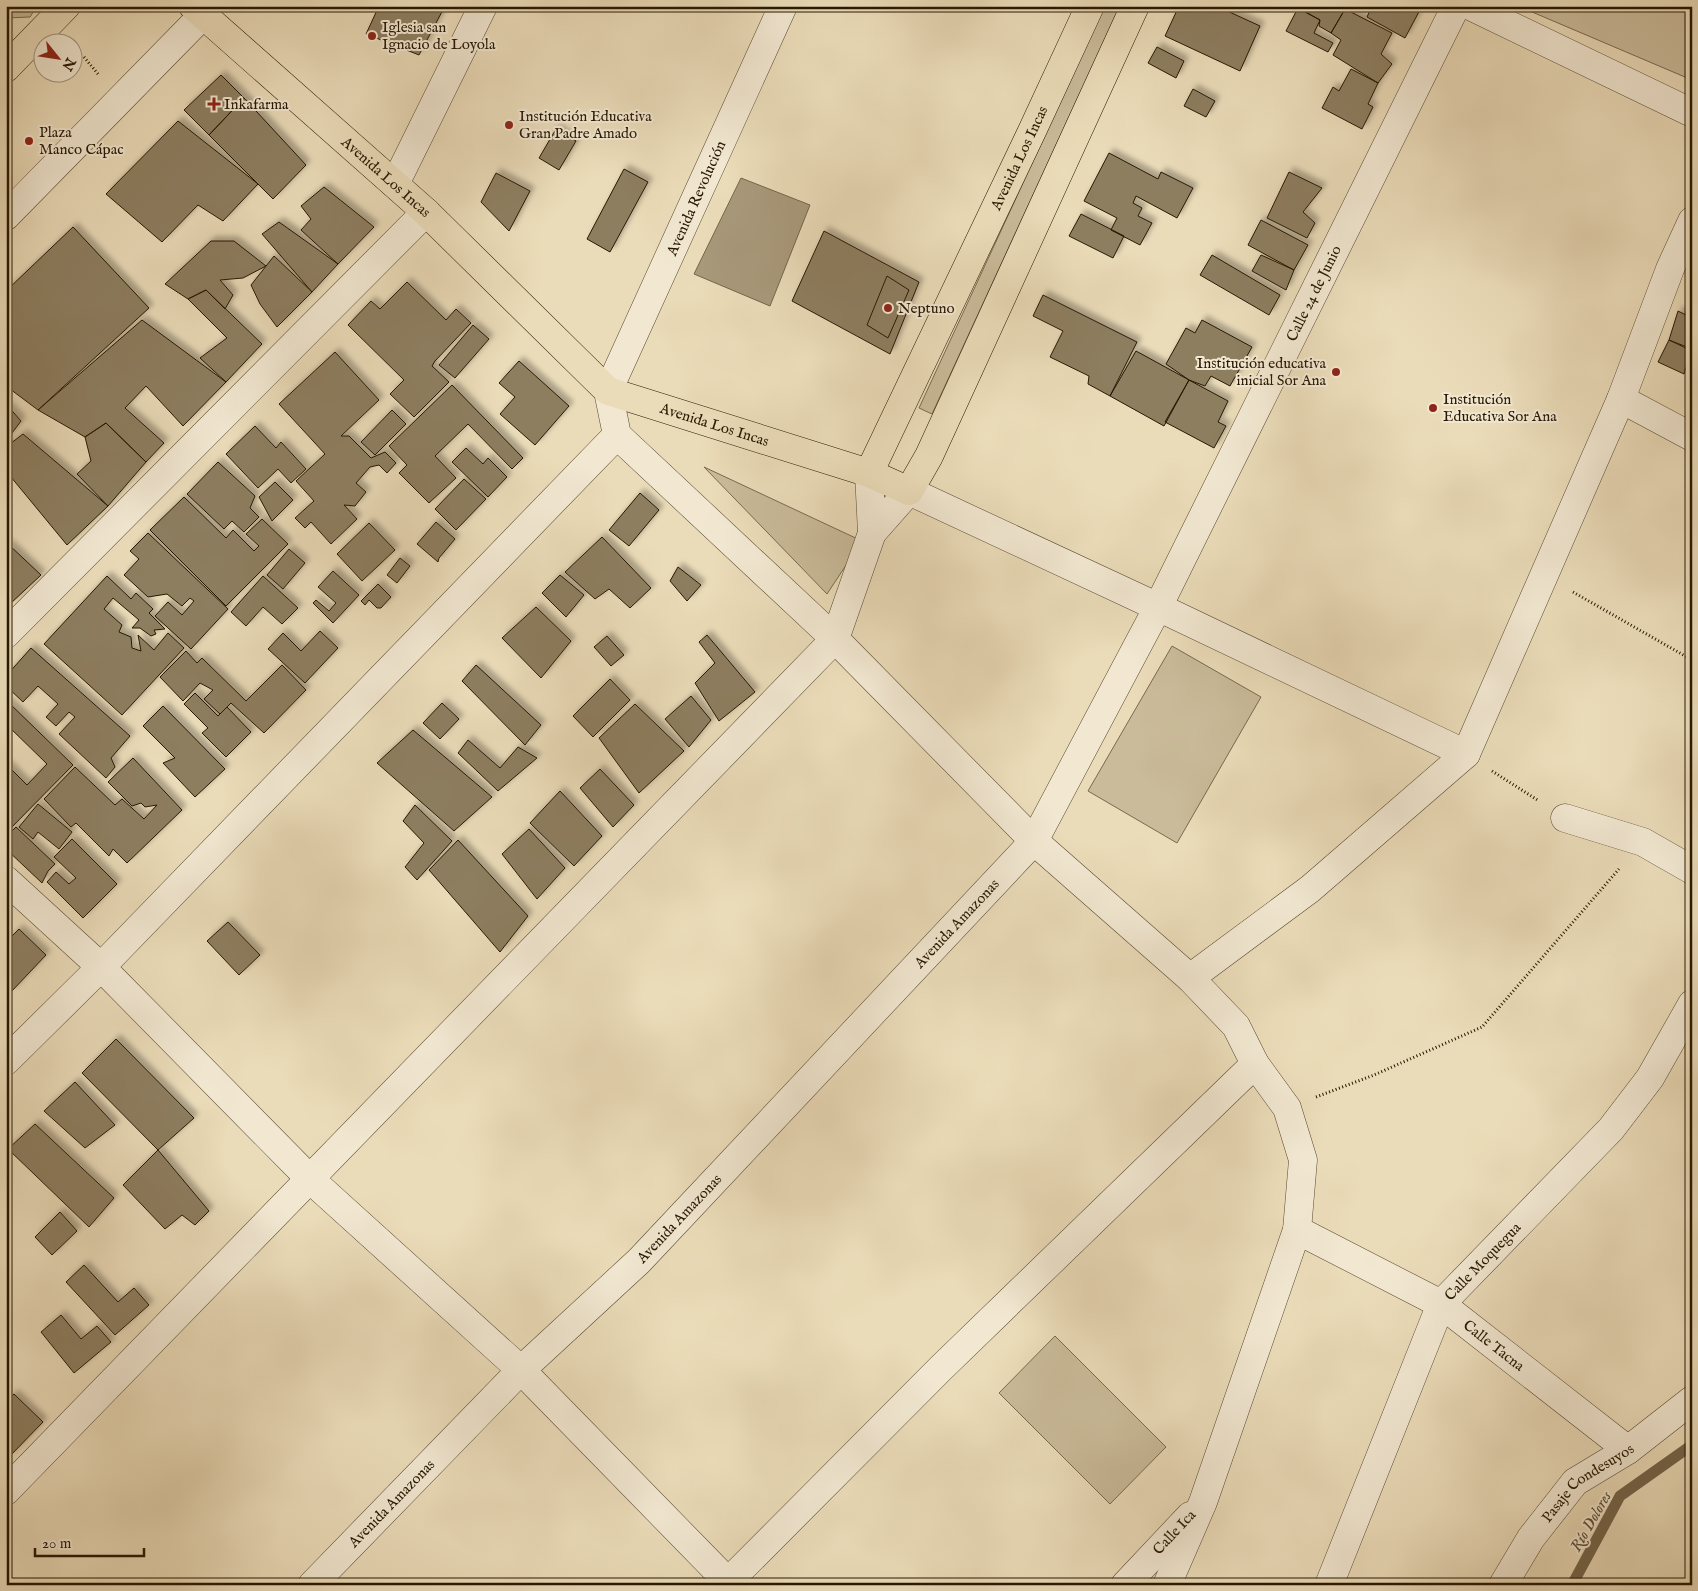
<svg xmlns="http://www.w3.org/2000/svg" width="1698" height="1591" font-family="'IM FELL English',serif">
	<defs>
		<filter id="shadow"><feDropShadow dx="4.5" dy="-4.5" stdDeviation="2.5" flood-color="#0004"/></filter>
	</defs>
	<rect width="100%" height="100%" fill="#ebdcb9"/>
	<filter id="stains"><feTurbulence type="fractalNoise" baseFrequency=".004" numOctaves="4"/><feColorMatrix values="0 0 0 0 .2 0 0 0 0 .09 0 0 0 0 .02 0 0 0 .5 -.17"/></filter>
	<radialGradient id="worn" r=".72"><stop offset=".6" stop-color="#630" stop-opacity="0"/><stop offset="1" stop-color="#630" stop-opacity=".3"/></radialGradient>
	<path fill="#cabb9a" stroke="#786a4e" d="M 6,6 L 37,6 L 30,17 L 6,18 Z
		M 1105,6 L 1120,6 L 932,414 L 919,408 Z
		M 1519,6 L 1692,6 L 1692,80 L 1518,6 Z
		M 704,467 L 862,541 L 827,594 Z
		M 1172,646 L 1261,697 L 1177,843 L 1088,791 Z
		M 1055,1336 L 1166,1447 L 1110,1504 L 999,1393 Z"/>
	<path fill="#a8997b" stroke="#74654b" d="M 741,178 L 810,205 L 770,306 L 694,274 Z"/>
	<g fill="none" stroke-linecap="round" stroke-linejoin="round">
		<path stroke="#74654b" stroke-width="11" d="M 1572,1585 L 1620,1496 L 1692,1445"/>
	</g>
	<path fill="#8d7e61" stroke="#271802" filter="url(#shadow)" d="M 379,6 L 445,6 L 419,55 L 366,34 Z
		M 1179,6 L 1227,6 L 1225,10 L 1260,26 L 1240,71 L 1165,36 Z
		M 1299,6 L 1339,6 L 1345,9 L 1331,33 L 1319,26 L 1320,20 L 1298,8 Z
		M 1372,6 L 1422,6 L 1405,38 L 1367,17 Z
		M 1298,8 L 1320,20 L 1314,33 L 1333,43 L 1328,52 L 1286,31 Z
		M 1345,9 L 1392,33 L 1381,54 L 1392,64 L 1378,83 L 1333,55 L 1341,40 L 1331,33 Z
		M 1157,47 L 1184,61 L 1176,78 L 1148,63 Z
		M 1351,69 L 1378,83 L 1368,104 L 1373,107 L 1362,129 L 1322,108 L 1333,87 L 1339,91 Z
		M 221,75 L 244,98 L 209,135 L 184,110 Z
		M 1193,89 L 1215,101 L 1206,117 L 1184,106 Z
		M 244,98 L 306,165 L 273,199 L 209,135 Z
		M 178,121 L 258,184 L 223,221 L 198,205 L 162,242 L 106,194 Z
		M 556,129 L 576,141 L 559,170 L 539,158 Z
		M 1109,153 L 1158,179 L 1161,172 L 1193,188 L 1177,218 L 1136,196 L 1133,203 L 1142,208 L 1138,216 L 1152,223 L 1140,245 L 1111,230 L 1117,218 L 1084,201 Z
		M 624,169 L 648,182 L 610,252 L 587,239 Z
		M 1289,172 L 1322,188 L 1303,212 L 1315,223 L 1307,238 L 1267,218 Z
		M 496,173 L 530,191 L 509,231 L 481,202 Z
		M 324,187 L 374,227 L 338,264 L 301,230 L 311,219 L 301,206 Z
		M 1081,214 L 1124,236 L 1113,258 L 1069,236 Z
		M 1261,220 L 1308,245 L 1294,270 L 1248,245 Z
		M 279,222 L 338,264 L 312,292 L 262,234 Z
		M 73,227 L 149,308 L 38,410 L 6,386 L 6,291 Z
		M 824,231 L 919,282 L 890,354 L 792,301 Z
		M 211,241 L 234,241 L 266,266 L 243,278 L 220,280 L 233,295 L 225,309 L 206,290 L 188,299 L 165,284 Z
		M 1212,255 L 1280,295 L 1269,315 L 1200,275 Z
		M 1261,255 L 1294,270 L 1286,290 L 1252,271 Z
		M 274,256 L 312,292 L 277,327 L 260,304 L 251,285 Z
		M 887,276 L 909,290 L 888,338 L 867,325 Z
		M 407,282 L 446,320 L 456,309 L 471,323 L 435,361 L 432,366 L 449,382 L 414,417 L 390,394 L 404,380 L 348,325 L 371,301 L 380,309 Z
		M 206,290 L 262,344 L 226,382 L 200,358 L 227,338 L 188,299 Z
		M 1043,295 L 1137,342 L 1110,396 L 1088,384 L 1089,376 L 1050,357 L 1063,331 L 1033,316 Z
		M 1678,311 L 1692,318 L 1692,349 L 1669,340 Z
		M 142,320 L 226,382 L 183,426 L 146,386 L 125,408 L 164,443 L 146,462 L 106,423 L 85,437 L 38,410 Z
		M 1202,320 L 1252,347 L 1230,386 L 1211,376 L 1205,386 L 1189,380 L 1166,364 L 1186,328 L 1195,333 Z
		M 473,325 L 489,339 L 455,378 L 439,365 Z
		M 1669,340 L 1692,351 L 1692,369 L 1686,367 L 1684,374 L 1658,362 Z
		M 1136,351 L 1189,380 L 1164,426 L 1110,396 Z
		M 335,352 L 379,400 L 341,436 L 349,436 L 371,458 L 385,452 L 396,463 L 387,473 L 379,465 L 370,467 L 356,483 L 366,492 L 355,506 L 344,505 L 357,519 L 331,544 L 311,522 L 305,528 L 295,518 L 314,501 L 296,481 L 325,454 L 279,404 Z
		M 519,361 L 569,406 L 535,445 L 500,414 L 515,397 L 499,383 Z
		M 1189,380 L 1228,401 L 1218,422 L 1226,426 L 1214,448 L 1165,422 Z
		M 452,385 L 523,458 L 512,469 L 468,424 L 435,456 L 456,478 L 429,503 L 399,473 L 407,465 L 389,446 Z
		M 6,404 L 21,421 L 6,441 Z
		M 392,410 L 406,424 L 375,455 L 361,442 Z
		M 106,423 L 146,462 L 108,506 L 77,474 L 91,461 L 85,437 Z
		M 255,426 L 276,448 L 281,442 L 306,469 L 291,483 L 278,469 L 258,488 L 226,454 Z
		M 23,434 L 108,506 L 67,545 L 6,471 L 6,447 Z
		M 466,448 L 483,464 L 488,458 L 507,477 L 488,497 L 452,462 Z
		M 218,462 L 255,496 L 250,508 L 259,517 L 244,532 L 232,521 L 224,529 L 187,494 Z
		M 464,479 L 486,499 L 456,530 L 435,509 Z
		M 275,482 L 293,500 L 272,521 L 259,497 Z
		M 640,493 L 659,510 L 629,546 L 609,530 Z
		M 184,497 L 226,538 L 233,530 L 254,551 L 259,546 L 246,534 L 262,519 L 288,544 L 226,606 L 150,530 Z
		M 436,522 L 455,539 L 439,558 L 438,562 L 417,544 Z
		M 369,523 L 395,550 L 362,581 L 337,554 Z
		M 148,533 L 228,609 L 191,649 L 155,616 L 168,602 L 182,615 L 194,601 L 190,598 L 182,606 L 167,594 L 148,597 L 124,575 L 139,559 L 130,551 Z
		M 602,537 L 651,588 L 630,608 L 609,589 L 595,599 L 565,572 Z
		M 7,543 L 41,575 L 10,604 L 6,599 Z
		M 289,549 L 305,563 L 283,589 L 267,575 Z
		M 400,558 L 410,566 L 397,583 L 387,575 Z
		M 678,567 L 701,585 L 687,601 L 670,581 Z
		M 333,571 L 359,595 L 333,623 L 313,603 L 316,600 L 329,611 L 336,603 L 318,587 Z
		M 560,575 L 584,595 L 566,617 L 542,593 Z
		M 107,576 L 131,599 L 136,593 L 153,609 L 149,613 L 165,629 L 154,630 L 156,634 L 151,636 L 140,628 L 132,628 L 139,620 L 113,598 L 104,609 L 122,625 L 119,632 L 131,637 L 132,648 L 141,651 L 138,635 L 154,650 L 168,633 L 184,648 L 122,715 L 44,644 Z
		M 263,576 L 298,608 L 282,624 L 263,607 L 246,626 L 231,612 Z
		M 378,584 L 391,597 L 381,608 L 377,608 L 369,600 L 365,605 L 361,601 Z
		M 536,607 L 571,641 L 541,678 L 502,638 Z
		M 320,631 L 338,648 L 305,683 L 268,649 L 283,633 L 301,651 Z
		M 707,635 L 755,692 L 719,721 L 695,683 L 715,663 L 699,642 Z
		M 607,636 L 624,655 L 611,666 L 594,647 Z
		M 31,648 L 130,736 L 111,758 L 115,767 L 106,778 L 59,734 L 75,717 L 69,712 L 56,726 L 46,717 L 58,704 L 38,686 L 23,702 L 6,686 L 6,676 Z
		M 186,651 L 197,663 L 202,658 L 246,701 L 282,665 L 306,690 L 264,733 L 231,703 L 220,714 L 204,699 L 213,690 L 200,683 L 183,701 L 160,677 Z
		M 476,665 L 541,725 L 525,745 L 462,681 Z
		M 610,679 L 630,700 L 593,737 L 573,716 Z
		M 195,693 L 218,716 L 227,707 L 251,732 L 226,757 L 202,733 L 208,728 L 184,704 Z
		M 691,696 L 711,720 L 689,747 L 665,719 Z
		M 6,700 L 73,765 L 6,833 L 6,809 L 12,803 L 7,798 L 6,799 L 6,764 L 27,785 L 47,764 L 6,724 Z
		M 442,703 L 459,719 L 440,739 L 423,723 Z
		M 635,704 L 684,751 L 639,793 L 599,738 Z
		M 163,706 L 225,769 L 195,797 L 163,763 L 175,758 L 143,726 Z
		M 413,730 L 492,797 L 454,831 L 377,763 Z
		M 468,740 L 500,768 L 518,747 L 537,758 L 498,791 L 458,753 Z
		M 133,758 L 182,810 L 127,863 L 113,849 L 109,856 L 76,823 L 71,827 L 44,799 L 75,767 L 115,805 L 122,799 L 144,819 L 157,805 L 145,807 L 141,803 L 132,806 L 108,782 Z
		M 600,769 L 634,805 L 613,827 L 580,788 Z
		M 560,791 L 602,836 L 574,866 L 530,823 Z
		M 38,804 L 72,832 L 59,849 L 38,832 L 33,839 L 19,827 Z
		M 415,805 L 452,841 L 417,880 L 405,867 L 424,843 L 403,821 Z
		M 16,827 L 55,864 L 48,871 L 42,883 L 6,849 L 6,837 Z
		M 529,829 L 565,868 L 537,899 L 502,854 Z
		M 72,839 L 117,884 L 83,918 L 47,882 L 56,872 L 69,884 L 76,878 L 54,857 Z
		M 458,840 L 528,916 L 500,952 L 429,870 Z
		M 228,922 L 260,955 L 239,975 L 207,941 Z
		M 19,929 L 46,955 L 11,992 L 6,988 L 6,942 Z
		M 116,1039 L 194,1118 L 158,1150 L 82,1073 Z
		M 75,1082 L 115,1125 L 85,1148 L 44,1111 Z
		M 35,1124 L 114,1198 L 89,1227 L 8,1149 Z
		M 158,1150 L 209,1211 L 195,1225 L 182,1215 L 165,1229 L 123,1185 Z
		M 60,1212 L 77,1231 L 52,1255 L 35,1237 Z
		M 84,1265 L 118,1302 L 134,1288 L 149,1305 L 115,1335 L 66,1282 Z
		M 61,1315 L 81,1339 L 97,1326 L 111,1342 L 74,1373 L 41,1332 Z
		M 14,1394 L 43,1422 L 9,1457 L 6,1454 L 6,1402 Z"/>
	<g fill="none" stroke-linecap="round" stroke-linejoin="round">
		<defs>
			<g id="minor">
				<path d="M 783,6 L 608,391 L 617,435 L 835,639 L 1034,841 L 1190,978 L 1236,1026 L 1255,1064 L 1287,1108 L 1303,1160 L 1297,1230 L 1203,1502 L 1167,1585"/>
				<path d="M 1470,6 L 1692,113"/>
				<path d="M 395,184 L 483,6"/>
				<path d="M 6,216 L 203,15 L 208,6"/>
				<path d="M 1621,399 L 1692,437"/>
				<path d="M 872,533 L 909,491 L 1158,607 L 1466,754"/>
				<path d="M 6,634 L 426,212"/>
				<path d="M 1565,818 L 1643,842 L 1692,870"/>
				<path d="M 6,880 L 101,967 L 310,1179 L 521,1370 L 731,1585"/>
				<path d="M 1190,978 L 1310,889 L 1466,754 L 1621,399 L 1670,269 L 1692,221"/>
				<path d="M 6,1061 L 101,967 L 617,435"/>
				<path id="s1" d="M 1297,1230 L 1441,1304 L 1628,1450"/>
				<path d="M 6,1491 L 835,639 L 872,533 L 869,473"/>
				<path id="s2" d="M 312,1585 L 521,1370 L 639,1261 L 1034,841 L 1158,607 L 1456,6"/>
				<path d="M 725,1585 L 941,1368 L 1255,1064"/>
				<path d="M 1125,1585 L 1190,1516"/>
				<path id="s3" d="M 1329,1585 L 1441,1304 L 1611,1129 L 1650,1078 L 1692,1004"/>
				<path id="s4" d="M 1503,1585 L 1531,1538 L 1575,1482 L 1628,1450 L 1692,1400"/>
			</g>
			<g id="major">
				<path id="s5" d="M 193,6 L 426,212 L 608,391 L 869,473 L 909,491 L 929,456 L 1135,6"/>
				<path d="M 6,68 L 66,6"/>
				<path id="s6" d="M 869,473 L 1033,129 L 1090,6"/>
			</g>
		</defs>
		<use href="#minor" stroke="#584930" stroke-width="29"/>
		<use href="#major" stroke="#271802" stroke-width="29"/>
		<path stroke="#271802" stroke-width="3" stroke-dasharray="1 2.5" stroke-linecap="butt" d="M 84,57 L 98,74
			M 1573,592 L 1692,660
			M 1492,771 L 1539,801
			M 1316,1097 L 1374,1075 L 1482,1027 L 1619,869"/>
		<use href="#minor" stroke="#f2e8d2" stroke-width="28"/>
		<use href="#major" stroke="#ebdcb9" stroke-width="28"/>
	</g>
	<g fill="#8f2418" stroke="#f2e8d2" stroke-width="2">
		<circle cx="372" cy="36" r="5"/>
		<path d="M211.5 96.5h5v5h5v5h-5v5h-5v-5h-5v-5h5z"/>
		<circle cx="509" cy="125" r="5"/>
		<circle cx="29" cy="141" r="5"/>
		<circle cx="888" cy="308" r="5"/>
		<circle cx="1336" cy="372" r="5"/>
		<circle cx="1433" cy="408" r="5"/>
	</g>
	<g text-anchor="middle" stroke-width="4" stroke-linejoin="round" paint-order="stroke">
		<g font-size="15" fill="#271802" stroke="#f2e8d2" text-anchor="start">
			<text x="382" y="32">Iglesia san<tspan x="382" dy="17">Ignacio de Loyola</tspan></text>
			<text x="224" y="109">Inkafarma</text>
			<text x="519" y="121">Institución Educativa<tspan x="519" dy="17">Gran Padre Amado</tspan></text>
			<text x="39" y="137">Plaza<tspan x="39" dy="17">Manco Cápac</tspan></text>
			<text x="898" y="313">Neptuno</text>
			<text x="1326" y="368" text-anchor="end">Institución educativa<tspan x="1326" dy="17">inicial Sor Ana</tspan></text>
			<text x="1443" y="404">Institución<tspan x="1443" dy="17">Educativa Sor Ana</tspan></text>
		</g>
		<g font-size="15" fill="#271802" stroke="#f2e8d2">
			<text dy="5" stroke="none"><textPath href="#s6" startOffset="349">Avenida Los Incas</textPath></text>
			<text dy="5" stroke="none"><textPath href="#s5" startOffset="258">Avenida Los Incas</textPath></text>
			<text transform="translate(696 198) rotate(-66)" y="5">Avenida Revolución</text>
			<text dy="5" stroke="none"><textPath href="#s2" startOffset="1652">Calle 24 de Junio</textPath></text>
			<text dy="5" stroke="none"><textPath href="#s5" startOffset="678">Avenida Los Incas</textPath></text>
			<text dy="5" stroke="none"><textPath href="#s2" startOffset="924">Avenida Amazonas</textPath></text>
			<text dy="5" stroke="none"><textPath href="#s2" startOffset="519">Avenida Amazonas</textPath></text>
			<text dy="5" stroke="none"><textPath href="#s3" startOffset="362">Calle Moquegua</textPath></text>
			<text dy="5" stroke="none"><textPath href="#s1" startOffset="229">Calle Tacna</textPath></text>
			<text dy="5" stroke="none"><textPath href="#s4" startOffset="135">Pasaje Condesuyos</textPath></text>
			<text dy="5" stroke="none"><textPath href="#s2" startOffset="114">Avenida Amazonas</textPath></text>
			<text transform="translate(1174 1532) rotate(-47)" y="5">Calle Ica</text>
		</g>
		<g font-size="16" font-style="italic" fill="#5b4c32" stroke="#f2e8d2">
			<text transform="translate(1590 1521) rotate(-60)" y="6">Río Dolores</text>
		</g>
	</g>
	<rect width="1698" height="1591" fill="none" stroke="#ebdcb9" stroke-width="25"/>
	<rect x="8" y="8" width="1683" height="1576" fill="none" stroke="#271802" stroke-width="2.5"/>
	<rect x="12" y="12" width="1673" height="1566" fill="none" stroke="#271802"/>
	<g transform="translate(58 58) rotate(120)"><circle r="24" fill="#f2e8d2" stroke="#a1957f"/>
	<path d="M0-4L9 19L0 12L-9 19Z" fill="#8f2418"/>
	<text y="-8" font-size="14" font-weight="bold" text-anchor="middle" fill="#271802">N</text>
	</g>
	<path d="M35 1548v8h109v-8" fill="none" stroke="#271802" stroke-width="2.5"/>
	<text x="42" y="1548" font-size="15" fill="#271802" stroke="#f2e8d2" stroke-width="4" paint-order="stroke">20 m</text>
	<rect width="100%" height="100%" filter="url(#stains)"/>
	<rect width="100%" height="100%" fill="url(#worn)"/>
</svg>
